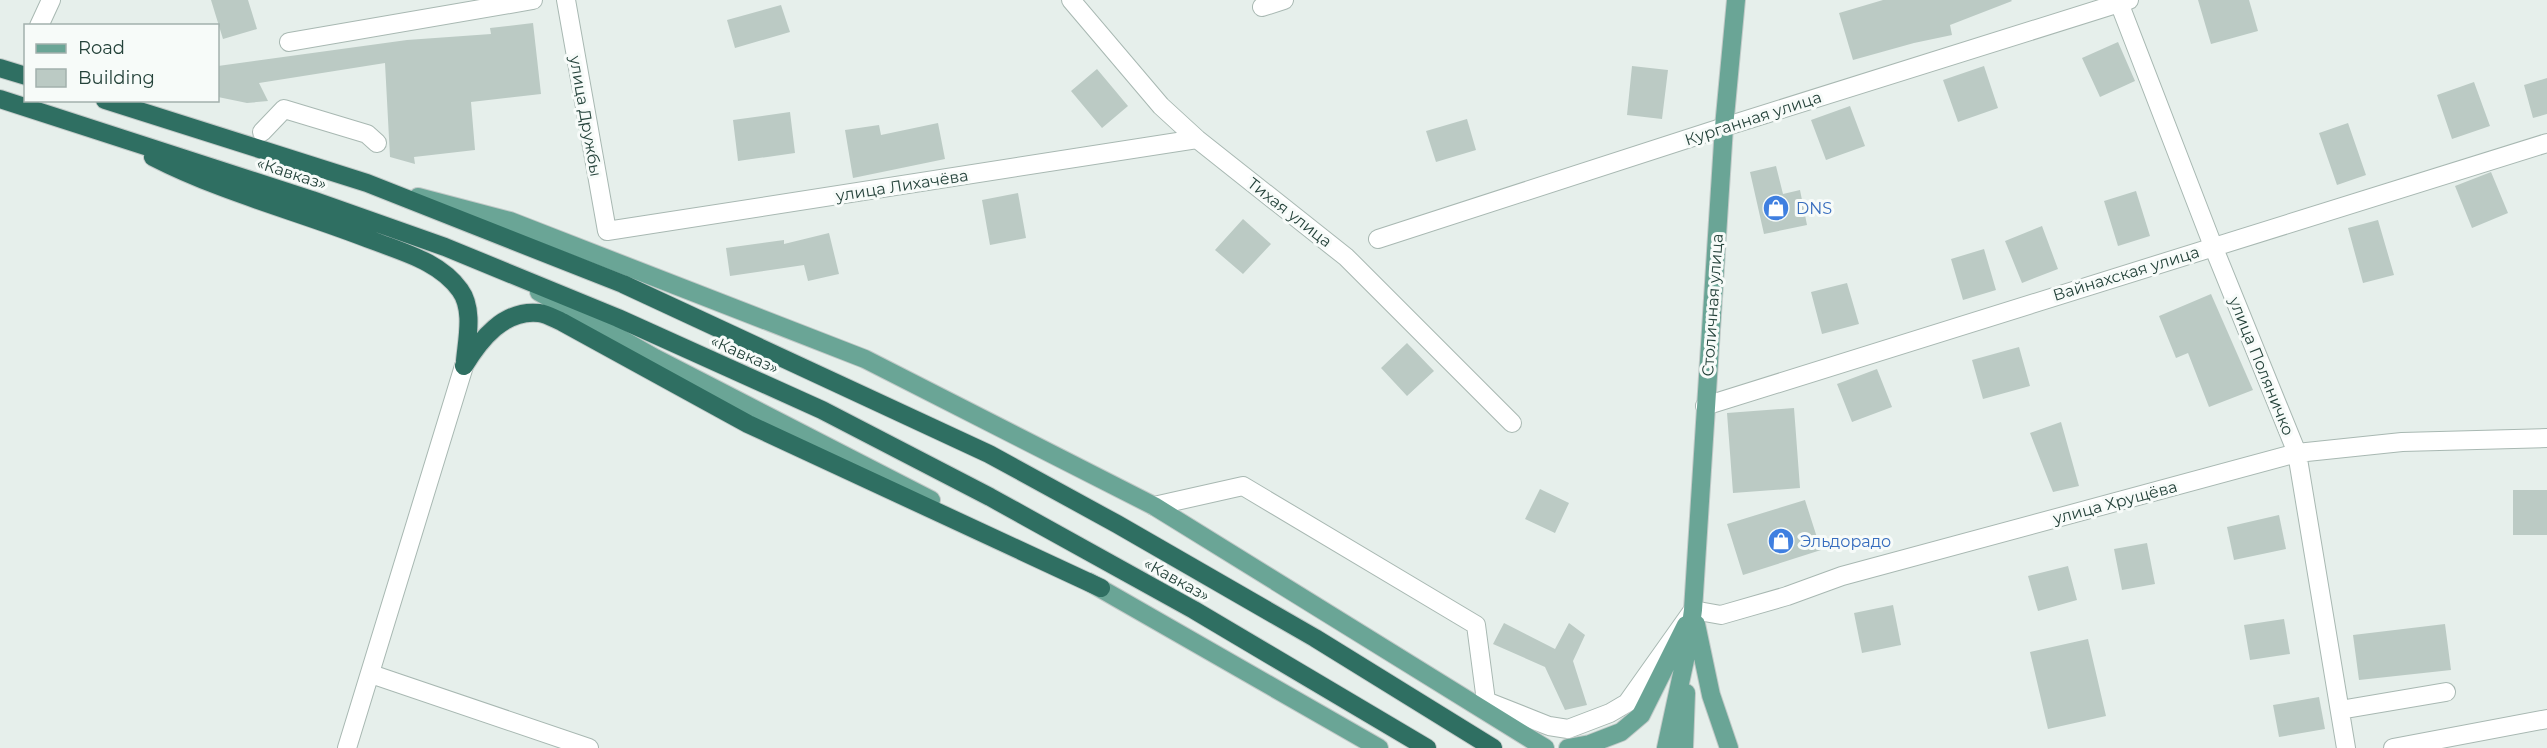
<svg xmlns="http://www.w3.org/2000/svg" width="2547" height="748" font-family="Montserrat,sans-serif">
	<rect width="100%" height="100%" fill="#e6efeb"/>
	<path fill="#bbcac4" d="M 211,0 L 248,0 L 257,29 L 223,39 Z
		M 1883,0 L 2011,0 L 2012,1 L 1950,25 L 1952,35 L 1914,43 L 1853,60 L 1839,13 Z
		M 2198,0 L 2249,0 L 2258,31 L 2211,44 Z
		M 781,5 L 790,32 L 735,48 L 727,20 Z
		M 533,23 L 541,94 L 471,102 L 475,150 L 414,157 L 415,164 L 390,157 L 385,63 L 259,83 L 268,101 L 247,103 L 218,97 L 218,66 L 407,40 L 491,34 L 490,28 Z
		M 2118,42 L 2135,81 L 2100,97 L 2082,58 Z
		M 1632,66 L 1668,70 L 1662,119 L 1627,115 Z
		M 1984,66 L 1998,108 L 1958,122 L 1943,80 Z
		M 1097,69 L 1128,106 L 1102,128 L 1071,91 Z
		M 2547,78 L 2547,114 L 2533,118 L 2524,85 Z
		M 2474,82 L 2490,126 L 2452,139 L 2437,95 Z
		M 1850,106 L 1865,146 L 1826,160 L 1811,120 Z
		M 790,112 L 795,153 L 738,161 L 733,120 Z
		M 1467,119 L 1476,150 L 1436,162 L 1426,131 Z
		M 938,123 L 945,159 L 853,178 L 845,130 L 879,125 L 881,135 Z
		M 2348,123 L 2366,175 L 2337,185 L 2319,133 Z
		M 1776,166 L 1783,194 L 1800,190 L 1807,225 L 1764,234 L 1750,172 Z
		M 2491,172 L 2508,213 L 2472,228 L 2455,186 Z
		M 2136,191 L 2150,236 L 2118,246 L 2104,201 Z
		M 1018,193 L 1026,238 L 990,245 L 982,200 Z
		M 1243,219 L 1271,244 L 1243,274 L 1215,250 Z
		M 2378,220 L 2394,275 L 2363,283 L 2348,228 Z
		M 2042,226 L 2058,269 L 2022,283 L 2005,241 Z
		M 829,233 L 839,274 L 808,281 L 804,265 L 730,276 L 726,248 L 784,240 L 784,244 Z
		M 1984,249 L 1996,290 L 1963,300 L 1951,259 Z
		M 1847,283 L 1859,324 L 1822,334 L 1811,292 Z
		M 2211,294 L 2253,390 L 2209,407 L 2188,353 L 2176,358 L 2159,316 Z
		M 1407,343 L 1434,371 L 1407,396 L 1381,368 Z
		M 2019,347 L 2030,386 L 1983,399 L 1972,360 Z
		M 1877,369 L 1892,407 L 1852,422 L 1837,384 Z
		M 1794,408 L 1800,488 L 1733,493 L 1727,413 Z
		M 2061,422 L 2079,486 L 2053,492 L 2030,433 Z
		M 1540,489 L 1569,503 L 1555,533 L 1525,519 Z
		M 2513,490 L 2547,490 L 2547,535 L 2513,535 Z
		M 1805,500 L 1821,550 L 1743,575 L 1727,524 Z
		M 2279,515 L 2286,549 L 2234,560 L 2227,527 Z
		M 2147,543 L 2155,584 L 2122,590 L 2114,549 Z
		M 2068,566 L 2077,600 L 2038,611 L 2028,576 Z
		M 1893,605 L 1901,645 L 1862,653 L 1854,613 Z
		M 2284,619 L 2290,654 L 2250,660 L 2244,625 Z
		M 1504,623 L 1555,649 L 1569,623 L 1585,635 L 1573,661 L 1587,705 L 1565,710 L 1545,667 L 1493,644 Z
		M 2445,624 L 2451,670 L 2359,680 L 2353,635 Z
		M 2088,639 L 2106,716 L 2048,729 L 2030,652 Z
		M 2319,697 L 2325,729 L 2279,737 L 2273,705 Z"/>
	<g fill="none" stroke-linecap="round" stroke-linejoin="round">
		<defs>
			<path id="minor" d="M 566,0 L 607,231 L 1197,139
				M 1071,0 L 1161,106 L 1197,139 L 1346,257 L 1512,423
				M 2118,0 L 2213,246 L 2297,453 L 2346,748
				M 1262,7 L 1284,0
				M 39,26 L 51,0
				M 289,42 L 533,0
				M 262,132 L 284,109 L 367,134 L 377,143
				M 1378,239 L 1724,127 L 2129,0
				M 1705,406 L 2547,143
				M 1154,506 L 1243,486 L 1476,625 L 1486,701 L 1491,712
				M 371,674 L 589,748
				M 1486,701 L 1549,726 L 1568,729 L 1610,713 L 1627,703 L 1693,610 L 1721,615 L 1787,596 L 1842,576 L 2297,453 L 2402,442 L 2547,438
				M 2340,710 L 2446,692
				M 347,748 L 464,366
				M 2393,748 L 2547,719"/>
			<path id="major" d="M 418,197 L 510,221 L 865,359 L 1154,506 L 1545,748
				M 539,292 L 655,358 L 931,500
				M 1089,582 L 1379,748
				M 1696,624 L 1711,695 L 1729,748
				M 1568,748 L 1590,744 L 1621,732 L 1641,715 L 1686,625
				M 1666,748 L 1688,646 L 1693,610 L 1724,127 L 1736,0
				M 1684,748 L 1686,693"/>
			<path id="highway" d="M 0,68 L 26,76
				M 0,99 L 312,200 L 445,247 L 618,318 L 822,410 L 990,497 L 1194,610 L 1427,748
				M 105,100 L 367,183 L 623,284 L 989,454 L 1117,524 L 1315,638 L 1493,748
				M 153,157 C 223,193 301,212 374,241 C 405,253 440,262 460,290 C 474,309 467,339 465,361
				M 464,366 C 480,340 504,309 539,313 C 547,314 555,319 562,322 L 748,424 L 1101,588"/>
		</defs>
		<use href="#minor" stroke="#a8b8b2" stroke-width="20"/>
		<use href="#major" stroke="#c2cac8" stroke-width="20"/>
		<use href="#highway" stroke="#c2cac8" stroke-width="20"/>
		<use href="#minor" stroke="#fff" stroke-width="18"/>
		<use href="#major" stroke="#6aa596" stroke-width="18"/>
		<use href="#highway" stroke="#2f6f62" stroke-width="18"/>
	</g>
	<defs>
		<symbol id="shop-disc" viewBox="-11 -11 22 22"><circle r="9.5" fill="#3f7fe0" stroke="#f7fbf9"/><path d="M-5-2.5h2.3a2.7 3.5 0 0 1 5.4 0H5L5.5 6h-11ZM-1.5-2.5h3a1.5 2.3 0 0 0-3 0Z" fill="#fff"/></symbol>
	</defs>
	<g fill-rule="evenodd">
		<use href="#shop-disc" x="1761" y="193" width="30" height="30"/>
		<use href="#shop-disc" x="1766" y="526" width="30" height="30"/>
	</g>
	<g text-anchor="middle" stroke-width="6" stroke-linejoin="round" paint-order="stroke">
		<g font-size="16" fill="#24423a" stroke="#f7fbf9">
			<text transform="translate(586 116) rotate(80)" y="6">улица Дружбы</text>
			<text transform="translate(1753 118) rotate(-18)" y="6">Курганная улица</text>
			<text transform="translate(292 173) rotate(18)" y="6">«Кавказ»</text>
			<text transform="translate(902 185) rotate(-9)" y="6">улица Лихачёва</text>
			<text transform="translate(1290 212) rotate(38)" y="6">Тихая улица</text>
			<text transform="translate(2126 273) rotate(-17)" y="6">Вайнахская улица</text>
			<text transform="translate(1712 305) rotate(-86)" y="6">Столичная улица</text>
			<text transform="translate(745 354) rotate(24)" y="6">«Кавказ»</text>
			<text transform="translate(2262 366) rotate(68)" y="6">улица Поляничко</text>
			<text transform="translate(2115 502) rotate(-15)" y="6">улица Хрущёва</text>
			<text transform="translate(1177 579) rotate(29)" y="6">«Кавказ»</text>
		</g>
		<g font-size="16" fill="#366cbe" stroke="#f7fbf9" text-anchor="start">
			<text x="1796" y="214">DNS</text>
			<text x="1800" y="547">Эльдорадо</text>
		</g>
	</g>
	<rect x="24" y="24" width="195" height="78" fill="#f7fbf9" stroke="#a3b1ad" stroke-width="1.5"/>
	<rect x="36" y="44" width="30" height="9" fill="#6aa596" stroke="#a3b1ad" stroke-width="1.5"/>
	<text x="78" y="54" font-size="18" fill="#24423a">Road</text>
	<rect x="36" y="69" width="30" height="18" fill="#bbcac4" stroke="#a3b1ad" stroke-width="1.5"/>
	<text x="78" y="84" font-size="18" fill="#24423a">Building</text>
</svg>
